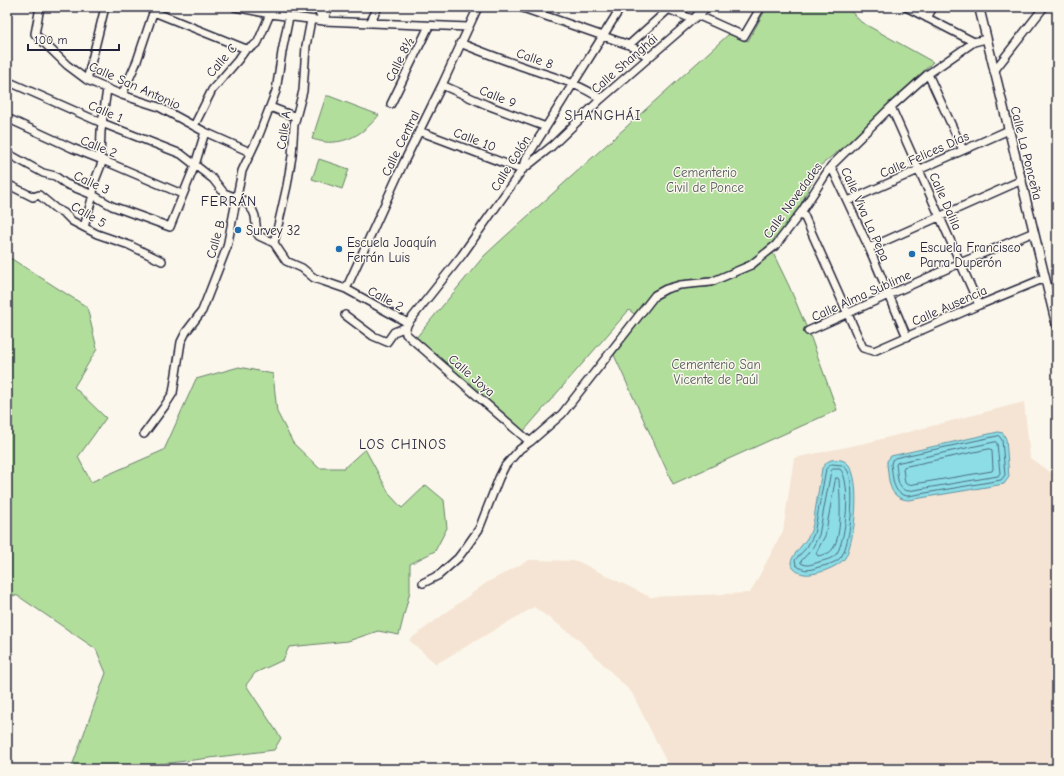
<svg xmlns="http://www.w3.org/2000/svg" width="1064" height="776" font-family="'Comic Neue',sans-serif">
	<rect width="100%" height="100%" fill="#fbf7ec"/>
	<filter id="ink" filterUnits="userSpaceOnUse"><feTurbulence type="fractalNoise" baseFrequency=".025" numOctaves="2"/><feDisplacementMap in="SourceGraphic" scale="8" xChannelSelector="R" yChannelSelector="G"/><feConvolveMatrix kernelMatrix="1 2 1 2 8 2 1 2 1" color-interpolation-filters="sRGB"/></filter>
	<g filter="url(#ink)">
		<path fill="#f5e4d3" d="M 1024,402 L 1030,458 L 1057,477 L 1057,769 L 673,769 L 667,763 L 632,693 L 577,638 L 534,607 L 436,664 L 409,640 L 486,583 L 529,560 L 577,561 L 650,597 L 750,593 L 783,531 L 794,458 L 870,442 Z"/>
		<path fill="#b2de9c" stroke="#6a806c" d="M 767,7 L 847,7 L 861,22 L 933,62 L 856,136 L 819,167 L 800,206 L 773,242 L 753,259 L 714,277 L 679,281 L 665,286 L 637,316 L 629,310 L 523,432 L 415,339 L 484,256 L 498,243 L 729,34 L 748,41 Z
			M 326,96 L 329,96 L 379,115 C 368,129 352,141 334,142 C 327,143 319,141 312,139 Z
			M 319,159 L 349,169 L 342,189 L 312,179 Z
			M 773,253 L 789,286 L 811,338 L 837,410 L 673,484 L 614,355 L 659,295 L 680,287 L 708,287 L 752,267 L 768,254 Z
			M 7,256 L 87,307 L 97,349 L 74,387 L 106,418 L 78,457 L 91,482 L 164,450 L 196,379 L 239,367 L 273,374 L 277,412 L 293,443 L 319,468 L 344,468 L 365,449 L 390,495 L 402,508 L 426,485 L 444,500 L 447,528 L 435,551 L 410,564 L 410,591 L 399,635 L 378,631 L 348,641 L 289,647 L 283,660 L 255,673 L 246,685 L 281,738 L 274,750 L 121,769 L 71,769 L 106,673 L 96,649 L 18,596 L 7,595 Z"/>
		<path fill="#8cdde6" stroke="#6292a2" d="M 998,432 L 1003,433 L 1006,439 L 1009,477 L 1004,484 L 909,500 C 888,499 889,480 887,464 L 887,461 L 891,456 Z
			M 831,460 C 837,459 843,459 848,464 C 862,479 855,541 845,558 C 839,567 814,576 804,574 C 798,573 792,569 791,563 C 790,557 807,541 810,533 C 813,527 814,519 815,512 C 817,498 820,483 822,468 L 827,462 Z"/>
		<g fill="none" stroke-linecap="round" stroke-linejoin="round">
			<path stroke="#4c6d7f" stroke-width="1" d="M 999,436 L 1002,440 L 1005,475 L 1001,480 L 908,496 C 892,495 893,477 891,464 L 892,460 L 895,458 Z
				M 996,442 L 997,443 L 1000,473 L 998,476 L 908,491 C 896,490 898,474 896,465 L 897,463 Z
				M 990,449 L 992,451 L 993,469 L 992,471 L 908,485 L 905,483 L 903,469 L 904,467 Z
				M 832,464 L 842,465 C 845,467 848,470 849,474 C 855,490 851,543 841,557 C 836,563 827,565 819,567 C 810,570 804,572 796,565 L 795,560 L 807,547 L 814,534 L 826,469 Z
				M 833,469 L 840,469 C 852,481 846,539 837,553 C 833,559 825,560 819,562 C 812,564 807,567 801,563 L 801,561 L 812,549 L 819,535 L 831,471 Z
				M 836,478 L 838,478 L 839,480 C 840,497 843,536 832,550 C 829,554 822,555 818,556 L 816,553 L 825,536 Z"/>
			<defs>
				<path id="minor" d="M 40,7 L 35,34 L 67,65 L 87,80 L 122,95 L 159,107 L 205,132 L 250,152
					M 235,7 L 270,14 L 324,21 L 468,27
					M 315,7 L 318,10 L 324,21
					M 520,7 L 603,36 L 629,45 L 649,57
					M 663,7 L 692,19
					M 906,7 L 974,42
					M 154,12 L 246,49
					M 697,15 L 744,36 L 761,7
					M 927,18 L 933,7
					M 324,21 L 328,7
					M 370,23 L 378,7
					M 460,43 C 480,51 501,59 521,66 C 549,76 577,82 601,99
					M 629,45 L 671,7
					M 994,71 L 1044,7
					M 928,74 L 963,150
					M 87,80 L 105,7
					M 7,81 L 102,123 L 181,154 L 213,179 L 224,193 L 245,201 L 253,211 L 255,216 L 257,233 L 259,236 L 274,243 L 286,261 L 302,268 L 314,278 L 346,289 L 408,323
					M 442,85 L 487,105 L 546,127
					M 122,95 L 137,61 L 155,7
					M 391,104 L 429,26
					M 270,107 L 296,117
					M 891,107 L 979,305
					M 7,118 L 72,148 L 100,159 L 182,194
					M 194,126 L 212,90 L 238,60 L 246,49 L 252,47 L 258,42 L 270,14
					M 419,131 L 522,170 L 552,146 L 601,99 L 707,7
					M 7,153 L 43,173 L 55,176 L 66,184 L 93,195 L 112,206 L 170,227 L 195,165 L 205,132
					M 100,159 L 101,131 L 107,89
					M 831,166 L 869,248 L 907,337
					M 7,184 L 33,197 L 39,195 L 56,209 L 64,213 L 72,221 L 97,234 L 129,245 L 162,261
					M 848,201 L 1009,130
					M 802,211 L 863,348 L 874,351 L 979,305 L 1045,278
					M 84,227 L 93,195 L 94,183 L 103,160
					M 274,243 L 287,186 L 292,156 L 294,125 L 303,91 L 306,46 L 311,20
					M 869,248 L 1022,180
					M 346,289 L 403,164 L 442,85 L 478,7
					M 345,315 L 373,336 L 387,342 L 394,332 L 406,327
					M 808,331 L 960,263 L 1034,232
					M 144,434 L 164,407 L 173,393 L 181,342 L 186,332 L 202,311 L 227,247 L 242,171 L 259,135 L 276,91 L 282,52 L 289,17
					M 530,442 L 406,334 L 405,330 L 408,323 L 462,255 L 522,170 L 525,160 L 546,127 L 621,7
					M 423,583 L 439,575 L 458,558 L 467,546 L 479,529 L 499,478 L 505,466 L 520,449 L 530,442 L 562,414 L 655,295 L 666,289 L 680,285 L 711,282 L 751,265 L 776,245 L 802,211 L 831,166 L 891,107 L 928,74 L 974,42 L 986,39"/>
				<path id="major" d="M 979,7 L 1057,327"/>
			</defs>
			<use href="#minor" stroke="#22223b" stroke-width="10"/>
			<use href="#major" stroke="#22223b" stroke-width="11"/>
			<use href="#minor" stroke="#fbf7ec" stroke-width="7"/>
			<use href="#major" stroke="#fbf7ec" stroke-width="8"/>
		</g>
	</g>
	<g fill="#1f6fb2" stroke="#fbf7ec" stroke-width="1.5">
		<circle cx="238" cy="230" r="4"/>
		<circle cx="339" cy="249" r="4"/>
		<circle cx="912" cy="254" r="4"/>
	</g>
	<g text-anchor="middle" stroke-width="3" stroke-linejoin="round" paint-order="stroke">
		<g font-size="13" fill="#22223b" stroke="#fbf7ec">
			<text transform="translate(535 58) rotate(19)" y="5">Calle 8</text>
			<text transform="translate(399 59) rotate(-64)" y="5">Calle 8½</text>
			<text transform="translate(221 60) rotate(-49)" y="5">Calle C</text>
			<text transform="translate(624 63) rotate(-41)" y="5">Calle Shanghái</text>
			<text transform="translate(135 85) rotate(24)" y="5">Calle San Antonio</text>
			<text transform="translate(498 96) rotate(22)" y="5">Calle 9</text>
			<text transform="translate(106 111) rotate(23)" y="5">Calle 1</text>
			<text transform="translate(283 130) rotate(-82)" y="5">Calle A</text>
			<text transform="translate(475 139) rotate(21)" y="5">Calle 10</text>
			<text transform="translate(400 143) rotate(-64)" y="5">Calle Central</text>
			<text transform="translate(99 146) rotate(22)" y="5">Calle 2</text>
			<text transform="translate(1027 153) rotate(76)" y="5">Calle La Ponceña</text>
			<text transform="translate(924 154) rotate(-24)" y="5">Calle Felices Días</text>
			<text transform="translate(510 163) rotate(-58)" y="5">Calle Colón</text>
			<text transform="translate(92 182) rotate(25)" y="5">Calle 3</text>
			<text transform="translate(792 200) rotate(-54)" y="5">Calle Novedades</text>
			<text transform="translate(946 201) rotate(66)" y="5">Calle Dalila</text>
			<text transform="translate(89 214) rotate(30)" y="5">Calle 5</text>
			<text transform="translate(866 214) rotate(66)" y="5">Calle Viva La Pepa</text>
			<text transform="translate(215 239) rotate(-74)" y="5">Calle B</text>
			<text transform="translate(861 295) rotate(-24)" y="5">Calle Alma Sublime</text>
			<text transform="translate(386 298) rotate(28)" y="5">Calle 2</text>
			<text transform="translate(949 305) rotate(-24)" y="5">Calle Ausencia</text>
			<text transform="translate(472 375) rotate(41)" y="5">Calle Joya</text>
		</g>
		<g font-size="13" fill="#4d5a58" stroke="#fbf7ec">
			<text x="705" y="177">Cementerio<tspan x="705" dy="15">Civil de Ponce</tspan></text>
			<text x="716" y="369">Cementerio San<tspan x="716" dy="15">Vicente de Paúl</tspan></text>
		</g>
		<g font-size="13" fill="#22223b" stroke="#fbf7ec" text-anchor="start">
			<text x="246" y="235">Survey 32</text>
			<text x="347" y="247">Escuela Joaquín<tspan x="347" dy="15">Ferrán Luis</tspan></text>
			<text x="920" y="252">Escuela Francisco<tspan x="920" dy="15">Parra Duperón</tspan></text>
		</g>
		<g font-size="14" letter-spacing="1" fill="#22223b" stroke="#fbf7ec">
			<text x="603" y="120">SHANGHÁI</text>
			<text x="229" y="206">FERRÁN</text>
			<text x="403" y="449">LOS CHINOS</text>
		</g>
	</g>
	<rect width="1064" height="776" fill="none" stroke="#fbf7ec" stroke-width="24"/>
	<rect x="12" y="12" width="1040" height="752" fill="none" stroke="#22223b" stroke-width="1.5" filter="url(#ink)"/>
	<path d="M28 44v6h91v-6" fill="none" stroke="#22223b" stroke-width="2"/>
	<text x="34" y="44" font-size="12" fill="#22223b" stroke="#fbf7ec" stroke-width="3" paint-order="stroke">100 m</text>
</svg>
